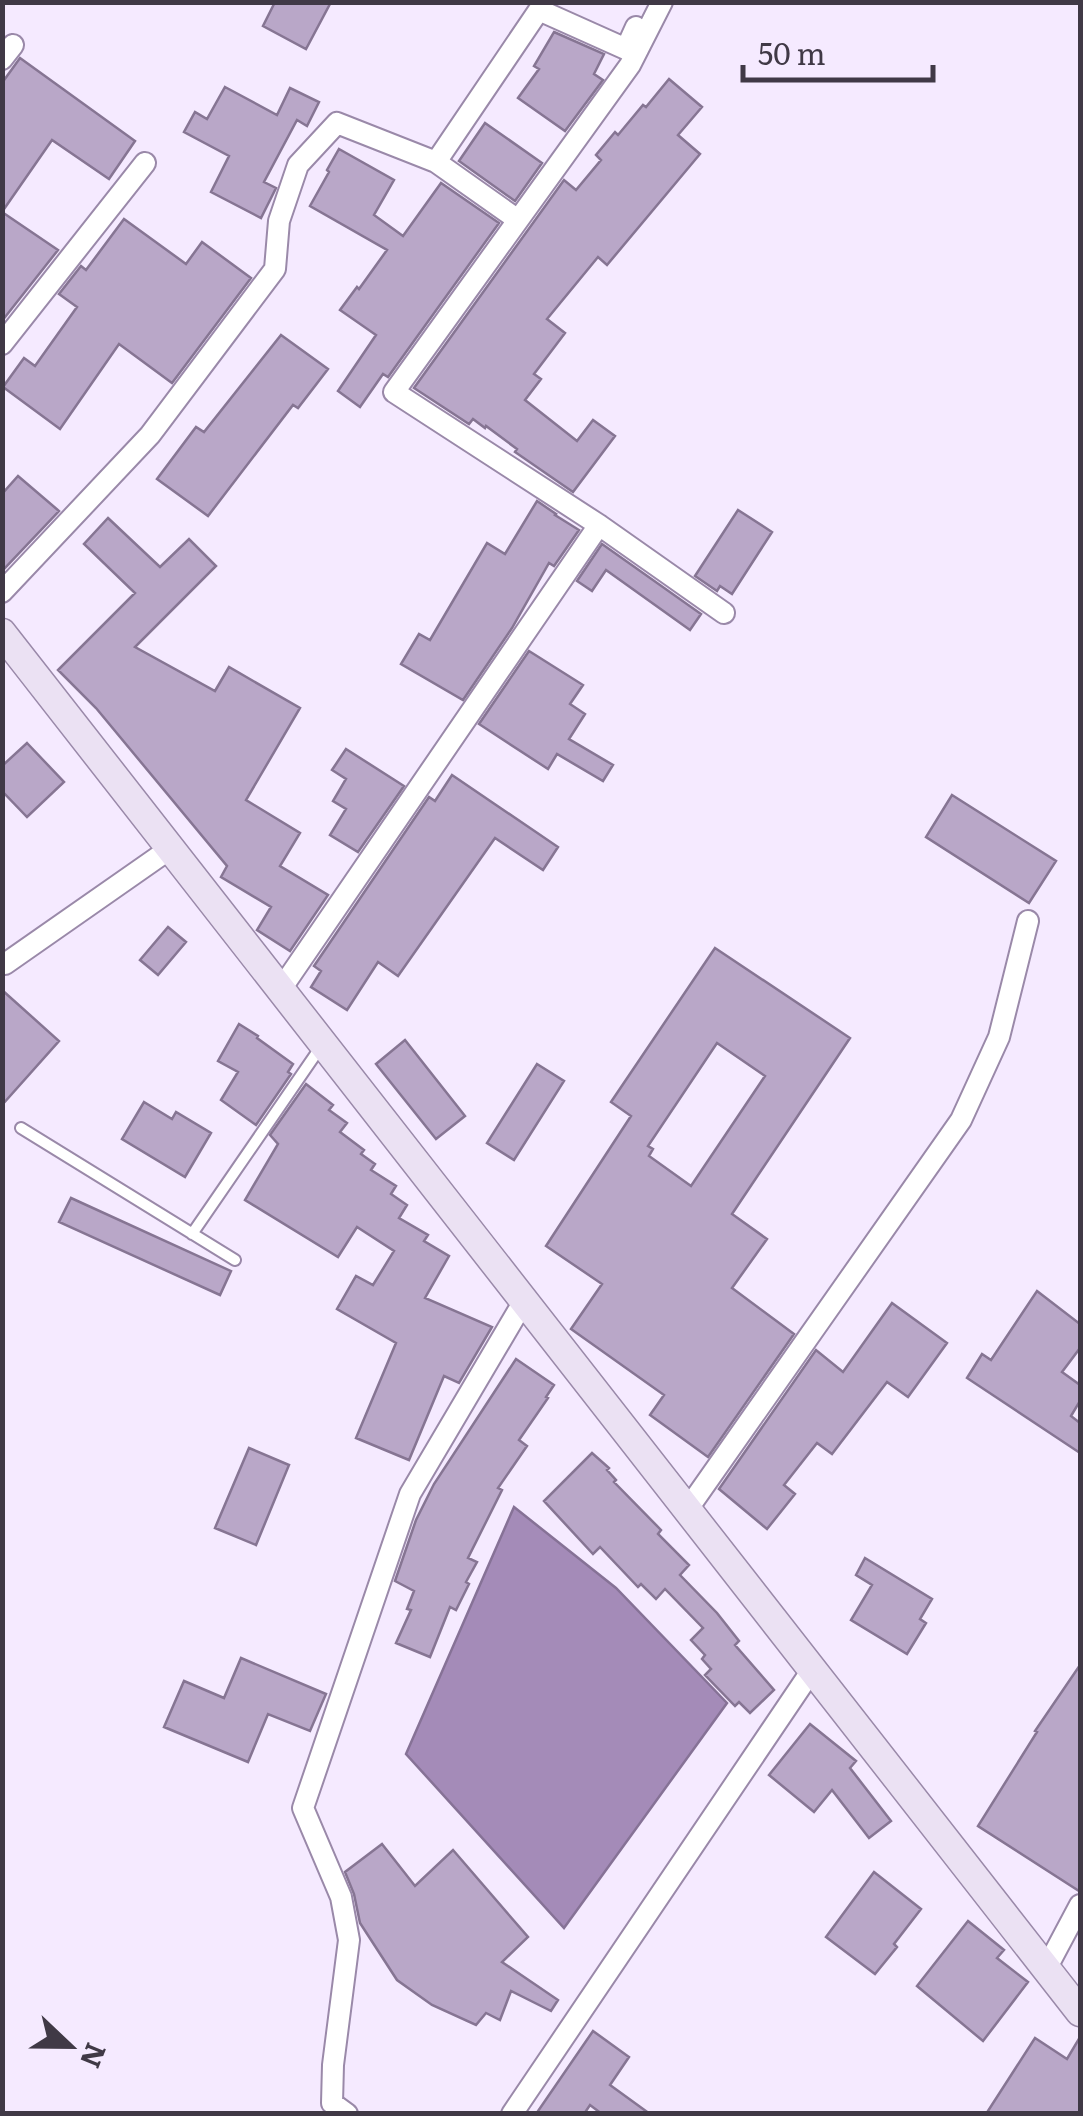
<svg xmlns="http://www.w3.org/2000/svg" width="1083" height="2116" font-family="Literata,serif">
	<rect width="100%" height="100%" fill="#f5eaff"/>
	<path fill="#a48bb8" stroke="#867296" stroke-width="2.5" d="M 514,1507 L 616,1588 L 727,1703 L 564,1928 L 406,1754 Z"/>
	<path fill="#b9a7c8" stroke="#867593" stroke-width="2.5" fill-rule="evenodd" d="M 275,2 L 331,2 L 306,49 L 263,26 Z
		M 554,32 L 604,54 L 594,74 L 603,80 L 565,131 L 518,98 L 539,69 L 534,66 Z
		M 20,58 L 135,141 L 109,179 L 52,140 L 2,212 L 2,83 Z
		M 669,79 L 702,107 L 678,135 L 700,154 L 607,265 L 598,257 L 547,319 L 565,333 L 534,374 L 541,379 L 525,400 L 577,441 L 593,420 L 615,436 L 573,492 L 515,452 L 517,449 L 486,426 L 485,428 L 473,419 L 469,424 L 414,388 L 564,180 L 576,190 L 601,160 L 596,155 L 615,132 L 618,135 L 643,105 L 646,107 Z
		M 225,87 L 277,115 L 290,88 L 319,102 L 307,126 L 297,120 L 264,182 L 276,188 L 261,218 L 211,192 L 229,156 L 184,132 L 195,112 L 207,119 Z
		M 485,123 L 542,163 L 515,201 L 459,161 Z
		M 339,149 L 394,180 L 374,215 L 403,236 L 441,183 L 499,223 L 388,377 L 383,374 L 360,407 L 338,391 L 376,335 L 340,310 L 357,287 L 359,289 L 387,250 L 310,206 L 329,172 L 327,170 Z
		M 2,212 L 58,250 L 2,321 Z
		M 124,219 L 186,264 L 202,242 L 251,278 L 172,383 L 119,344 L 60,429 L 3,387 L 24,358 L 35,366 L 77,307 L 59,294 L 81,266 L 86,270 Z
		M 281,335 L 328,369 L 298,408 L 293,405 L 208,516 L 157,479 L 196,427 L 204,432 Z
		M 18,476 L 59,511 L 2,571 L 2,494 Z
		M 537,501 L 556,514 L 555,515 L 579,530 L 554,566 L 549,563 L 512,628 L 463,700 L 401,664 L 419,634 L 430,640 L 487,543 L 505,554 Z
		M 738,510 L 772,532 L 732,594 L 720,586 L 717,591 L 695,576 Z
		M 108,518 L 160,567 L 189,539 L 216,566 L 135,647 L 215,691 L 229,667 L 300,708 L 246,800 L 300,833 L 280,866 L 328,895 L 290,951 L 257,930 L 271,907 L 221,877 L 227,866 L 96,708 L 58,670 L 135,593 L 84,544 Z
		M 602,544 L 701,614 L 690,630 L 606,570 L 592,591 L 577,581 Z
		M 529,651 L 583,685 L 570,704 L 585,714 L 569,739 L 613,765 L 603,781 L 557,754 L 548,769 L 479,724 Z
		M 27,743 L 64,782 L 27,817 L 2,791 L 2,766 Z
		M 346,749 L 404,786 L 358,852 L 330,835 L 346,809 L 333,801 L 346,779 L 332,770 Z
		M 452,775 L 558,847 L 543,870 L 495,838 L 398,976 L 378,962 L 347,1010 L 311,987 L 321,971 L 314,966 L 429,797 L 435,801 Z
		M 952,795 L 1056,861 L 1029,903 L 926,837 Z
		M 168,927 L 186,942 L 158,975 L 140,960 Z
		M 715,948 L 850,1038 L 732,1214 L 767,1239 L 732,1288 L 794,1334 L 708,1457 L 650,1415 L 664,1395 L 571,1329 L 602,1284 L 546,1246 L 631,1116 L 611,1102 ZM 717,1043 L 765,1076 L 691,1186 L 649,1156 L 653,1149 L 648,1146 Z
		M 2,990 L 59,1041 L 2,1105 Z
		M 239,1024 L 258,1036 L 257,1038 L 293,1064 L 288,1072 L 291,1074 L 256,1125 L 221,1100 L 238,1072 L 218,1061 Z
		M 405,1040 L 465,1116 L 436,1139 L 376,1064 Z
		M 537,1064 L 564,1081 L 514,1160 L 487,1143 Z
		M 306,1084 L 333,1105 L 329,1110 L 347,1123 L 340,1132 L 364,1150 L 361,1154 L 375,1164 L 371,1170 L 396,1186 L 391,1194 L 407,1205 L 399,1218 L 428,1235 L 424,1241 L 449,1256 L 425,1298 L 492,1327 L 459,1383 L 444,1376 L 409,1460 L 356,1438 L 396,1343 L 337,1309 L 356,1276 L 373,1285 L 394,1251 L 357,1227 L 338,1257 L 245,1200 L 278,1144 L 270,1135 Z
		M 144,1102 L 172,1119 L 176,1112 L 211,1133 L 185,1177 L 122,1139 Z
		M 71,1198 L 231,1271 L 220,1295 L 59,1222 Z
		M 1037,1291 L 1080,1324 L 1080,1348 L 1062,1372 L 1080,1385 L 1080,1401 L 1071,1416 L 1080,1423 L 1080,1453 L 967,1378 L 982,1354 L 991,1360 Z
		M 892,1303 L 947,1343 L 908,1397 L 887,1382 L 832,1454 L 817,1443 L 784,1485 L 795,1494 L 767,1529 L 719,1489 L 816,1350 L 843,1372 Z
		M 516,1359 L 554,1385 L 546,1397 L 548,1398 L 519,1440 L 527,1446 L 498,1488 L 502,1490 L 468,1558 L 477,1562 L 466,1582 L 469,1584 L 456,1610 L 450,1607 L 430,1657 L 396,1643 L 411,1610 L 407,1609 L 414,1591 L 395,1581 L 416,1520 L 434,1484 Z
		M 249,1448 L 289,1465 L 256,1545 L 215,1528 Z
		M 592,1453 L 609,1468 L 607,1470 L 616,1480 L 614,1482 L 661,1530 L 658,1534 L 689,1565 L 680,1575 L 717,1613 L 739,1641 L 735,1645 L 774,1690 L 750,1713 L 739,1702 L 735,1706 L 705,1675 L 711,1669 L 702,1659 L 705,1655 L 691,1640 L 703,1628 L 665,1589 L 656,1599 L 641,1584 L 638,1587 L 600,1547 L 593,1554 L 544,1501 Z
		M 865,1558 L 932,1599 L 920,1619 L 926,1623 L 907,1654 L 851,1620 L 872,1585 L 856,1575 Z
		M 241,1658 L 326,1694 L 310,1731 L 268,1714 L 248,1762 L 164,1727 L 184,1681 L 224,1698 Z
		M 1080,1665 L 1080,1891 L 1079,1891 L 978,1826 L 1037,1732 L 1035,1731 Z
		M 810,1724 L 856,1761 L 850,1768 L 891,1821 L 869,1838 L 832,1790 L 814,1812 L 769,1775 Z
		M 382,1844 L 415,1886 L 453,1850 L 528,1937 L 502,1962 L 558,2000 L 551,2011 L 511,1991 L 500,2020 L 486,2013 L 476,2025 L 432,2005 L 397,1980 L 360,1923 L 354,1894 L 345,1872 Z
		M 874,1872 L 921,1909 L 894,1944 L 897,1947 L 875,1974 L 826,1937 Z
		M 968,1921 L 1004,1950 L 997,1958 L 1028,1982 L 983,2041 L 917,1986 Z
		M 593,2031 L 629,2057 L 610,2085 L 650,2114 L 602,2114 L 590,2105 L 584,2114 L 536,2114 Z
		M 1080,2037 L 1080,2114 L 986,2114 L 1035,2038 L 1067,2059 Z"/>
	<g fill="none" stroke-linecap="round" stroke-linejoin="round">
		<defs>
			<path id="service" d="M 21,1128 L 235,1260
				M 192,1234 L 322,1045"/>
			<path id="minor" d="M 662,2 L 630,65 L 394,392 L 599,525 L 724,613
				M 2,59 L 13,45
				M 436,162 L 539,10 L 626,49 L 636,27
				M 2,344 L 145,163
				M 2,592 L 150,435 L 275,269 L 279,221 L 298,165 L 337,123 L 436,162 L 518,220
				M 5,964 L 171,848
				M 281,989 L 599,525
				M 687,1510 L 961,1120 L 999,1037 L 1028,921
				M 1046,1969 L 1080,1905
				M 347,2114 L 332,2103 L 333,2065 L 349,1940 L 341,1897 L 303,1808 L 410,1494 L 524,1301
				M 512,2114 L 812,1670"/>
			<path id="secondary" d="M 2,633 L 1080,2012"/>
		</defs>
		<use href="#service" stroke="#9a89a9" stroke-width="14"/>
		<use href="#minor" stroke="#9a89a9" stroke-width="24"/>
		<use href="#secondary" stroke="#9a89a9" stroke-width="31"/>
		<use href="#service" stroke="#fff" stroke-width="10"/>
		<use href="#minor" stroke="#fff" stroke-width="20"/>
		<use href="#secondary" stroke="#ebe1f3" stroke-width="28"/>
	</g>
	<rect width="1083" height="2116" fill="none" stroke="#403946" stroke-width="10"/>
	<g transform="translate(70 2046) rotate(112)" stroke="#f5eaff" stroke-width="8" paint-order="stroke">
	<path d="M0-8L18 38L0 25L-18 38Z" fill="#403946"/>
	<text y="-15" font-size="28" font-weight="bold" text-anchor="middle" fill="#403946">N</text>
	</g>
	<path d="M743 65v15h190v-15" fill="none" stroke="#403946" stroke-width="5"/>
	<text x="758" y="65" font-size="30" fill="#403946" stroke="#f5eaff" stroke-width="8" paint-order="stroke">50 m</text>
</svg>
